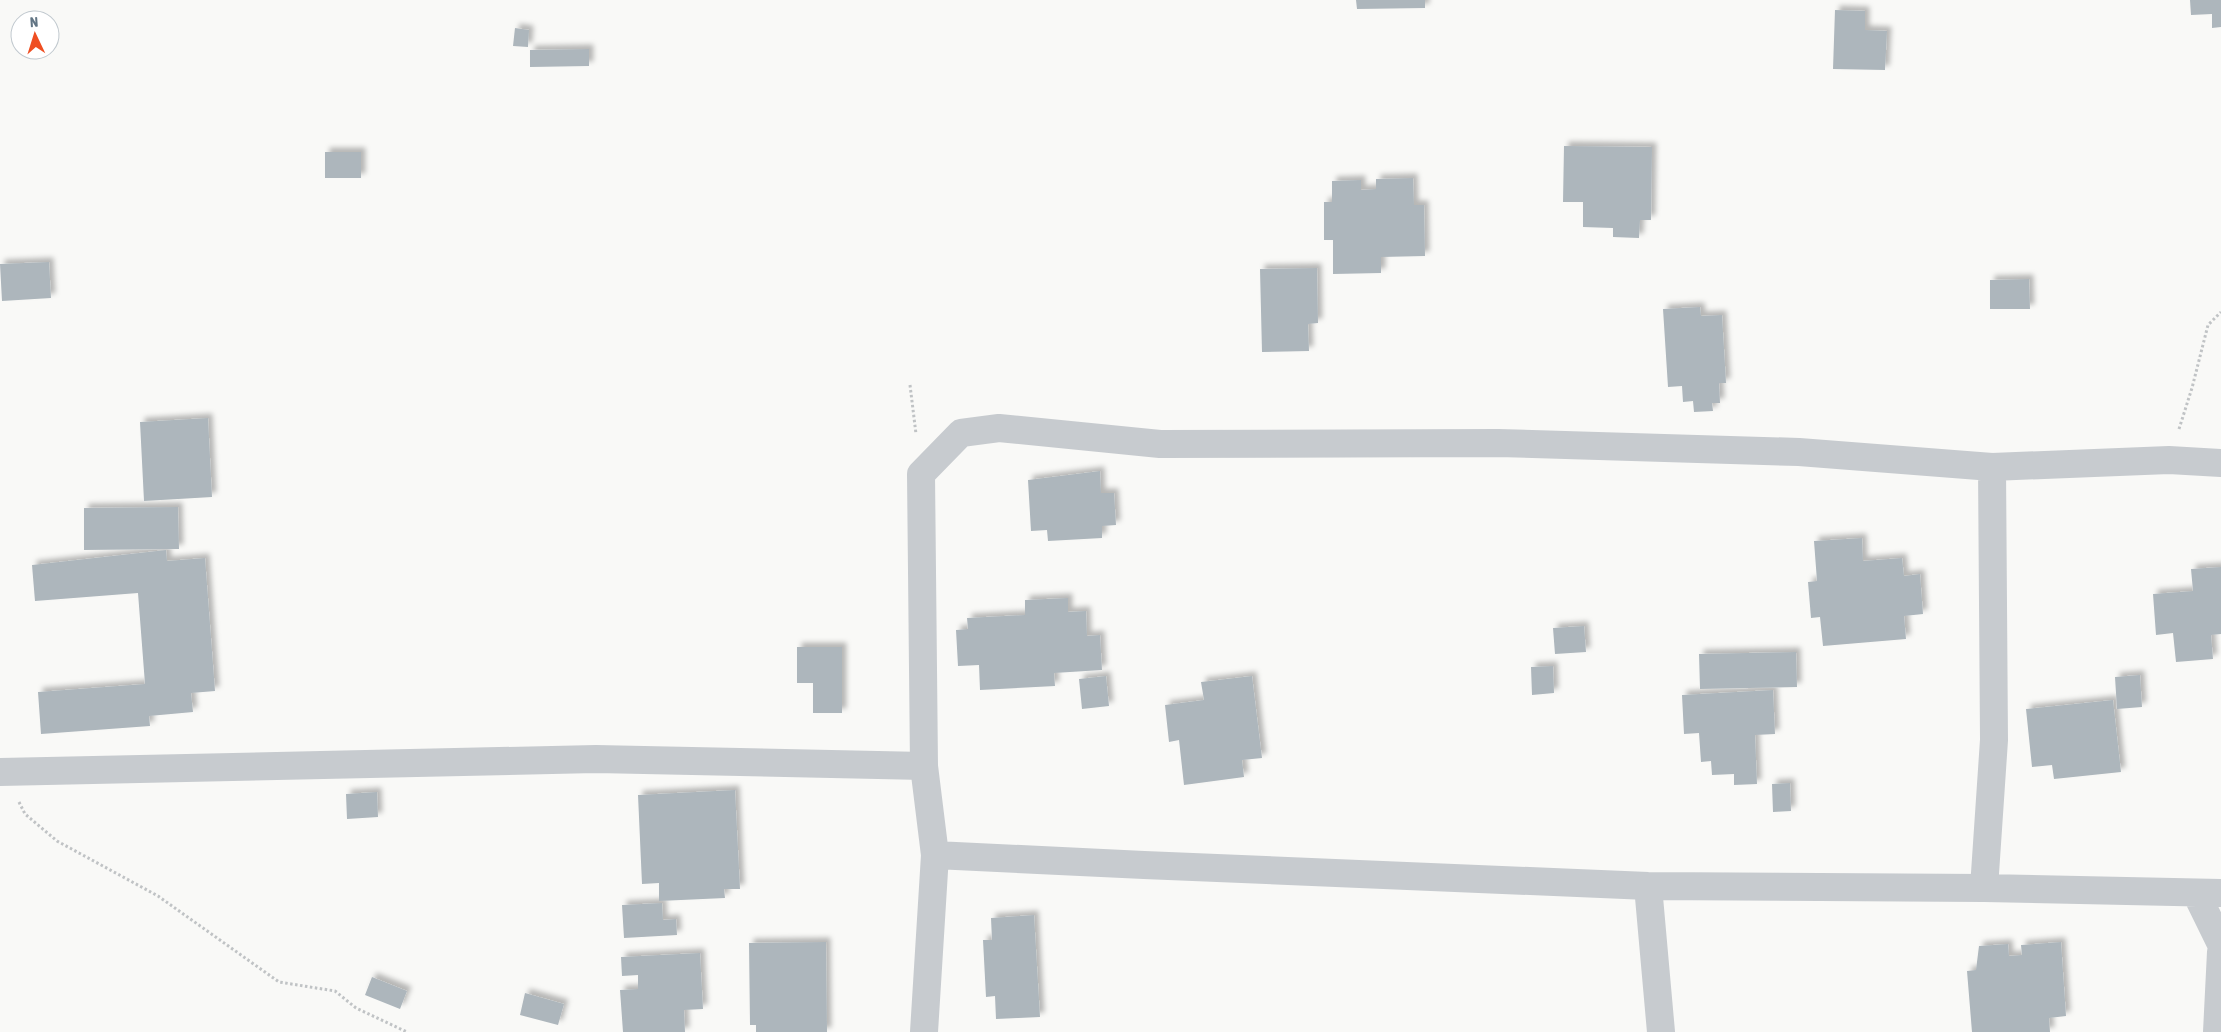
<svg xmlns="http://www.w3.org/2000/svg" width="2221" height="1032" font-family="'Asap Condensed',sans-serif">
	<defs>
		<filter id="shadow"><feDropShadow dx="4.5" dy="-4.5" stdDeviation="2.5" flood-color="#0004"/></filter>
	</defs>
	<rect width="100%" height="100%" fill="#f9f9f7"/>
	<path fill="#adb6bc" filter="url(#shadow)" d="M 1356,0 L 1425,0 L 1425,8 L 1357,9 Z
		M 2190,0 L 2221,0 L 2221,27 L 2212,28 L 2212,14 L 2191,15 Z
		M 1835,10 L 1865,11 L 1865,30 L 1887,31 L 1885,70 L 1833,69 Z
		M 515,28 L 529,30 L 528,47 L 513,46 Z
		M 589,49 L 589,66 L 530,67 L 530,50 Z
		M 1564,146 L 1652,147 L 1651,220 L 1640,220 L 1639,238 L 1613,237 L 1613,228 L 1583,227 L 1583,202 L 1563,202 Z
		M 325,152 L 361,152 L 361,178 L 325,178 Z
		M 1413,178 L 1414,205 L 1424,205 L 1425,256 L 1381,257 L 1381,273 L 1333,274 L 1333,240 L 1324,240 L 1324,202 L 1332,202 L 1332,181 L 1361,180 L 1361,190 L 1376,189 L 1376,179 Z
		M 49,262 L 51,298 L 2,301 L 0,264 Z
		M 1317,268 L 1318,323 L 1308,324 L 1309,351 L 1262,352 L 1260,269 Z
		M 2029,279 L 2030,309 L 1990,309 L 1990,280 Z
		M 1700,307 L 1701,316 L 1722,315 L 1726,383 L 1719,383 L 1720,403 L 1712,403 L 1713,411 L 1694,412 L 1693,401 L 1683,402 L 1682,386 L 1668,387 L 1663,309 Z
		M 208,418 L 212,497 L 144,501 L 140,422 Z
		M 1100,471 L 1101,493 L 1114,493 L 1116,525 L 1102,526 L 1102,538 L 1048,541 L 1047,530 L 1031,531 L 1028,480 Z
		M 178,507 L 179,549 L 84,550 L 84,508 Z
		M 1862,538 L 1863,561 L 1902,558 L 1904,576 L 1920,574 L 1923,614 L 1904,616 L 1906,639 L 1823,646 L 1820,617 L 1811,618 L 1808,582 L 1817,581 L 1814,541 Z
		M 166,550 L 167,561 L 205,558 L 215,691 L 191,693 L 193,712 L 149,716 L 150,726 L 41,734 L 38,692 L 145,684 L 138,593 L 35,601 L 32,565 Z
		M 2221,567 L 2221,634 L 2211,635 L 2213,659 L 2176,662 L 2173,633 L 2156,635 L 2153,594 L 2193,591 L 2191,569 Z
		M 1068,598 L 1068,612 L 1086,611 L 1087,636 L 1100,635 L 1102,670 L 1054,673 L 1055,686 L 980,690 L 979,665 L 958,666 L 956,630 L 968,629 L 967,618 L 1025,615 L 1025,600 Z
		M 1584,626 L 1586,652 L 1555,654 L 1553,628 Z
		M 797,647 L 842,647 L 842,713 L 813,713 L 813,683 L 797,683 Z
		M 1796,652 L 1797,687 L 1700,689 L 1699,654 Z
		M 1553,666 L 1554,693 L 1532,695 L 1531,667 Z
		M 2140,675 L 2142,707 L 2117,709 L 2115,677 Z
		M 1106,676 L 1109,706 L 1082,709 L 1079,679 Z
		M 1252,676 L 1262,758 L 1242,760 L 1244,777 L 1184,785 L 1179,740 L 1169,742 L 1165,705 L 1204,700 L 1201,682 Z
		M 1773,690 L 1775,734 L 1755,735 L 1757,784 L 1734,785 L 1734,774 L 1712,775 L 1711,761 L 1701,762 L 1699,733 L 1684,734 L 1682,695 Z
		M 2113,700 L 2121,772 L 2054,779 L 2052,765 L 2032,767 L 2026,709 Z
		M 1790,783 L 1791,811 L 1773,812 L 1772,784 Z
		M 735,790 L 740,889 L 724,889 L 725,898 L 659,901 L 659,883 L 642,884 L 638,795 Z
		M 377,792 L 378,817 L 347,819 L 346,794 Z
		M 662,903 L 663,920 L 676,919 L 677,935 L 624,938 L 622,905 Z
		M 1034,915 L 1040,1017 L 996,1019 L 995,996 L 986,997 L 983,940 L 992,940 L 991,918 Z
		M 826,942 L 827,1032 L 756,1032 L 756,1025 L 750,1025 L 749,943 Z
		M 2061,942 L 2066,1016 L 2049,1018 L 2050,1032 L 1972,1032 L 1967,971 L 1976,970 L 1979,946 L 2008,944 L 2009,956 L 2022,955 L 2021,945 Z
		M 700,953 L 703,1009 L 684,1010 L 685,1032 L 623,1032 L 620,990 L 638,989 L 638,975 L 622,976 L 621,957 Z
		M 372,977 L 407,991 L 400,1009 L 365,995 Z
		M 525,993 L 564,1004 L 558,1025 L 520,1015 Z"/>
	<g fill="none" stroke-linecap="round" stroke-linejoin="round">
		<path stroke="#c0c3c5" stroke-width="3" stroke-dasharray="2.5 2.5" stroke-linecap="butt" d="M 910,385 L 916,434
			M 2179,429 L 2192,388 L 2208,325 L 2221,312
			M 19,802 L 25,814 L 57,841 L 158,896 L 279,982 L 335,991 L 356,1008 L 407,1032"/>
		<path stroke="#c7cbcf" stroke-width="28" d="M 0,772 L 596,759 L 924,766
			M 935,855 L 1144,865 L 1648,886 L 1984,888 L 2221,893
			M 1648,886 L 1661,1032
			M 1984,888 L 1994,740 L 1992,467
			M 2196,893 L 2221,944
			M 924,1032 L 935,855 L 924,766 L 921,474 L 961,433 L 999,428 L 1160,444 L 1498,443 L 1799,452 L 1992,467 L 2169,460 L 2221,463
			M 2217,1032 L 2221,952"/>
	</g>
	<g transform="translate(35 35) rotate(356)"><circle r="24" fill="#ffffff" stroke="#c0c8ce"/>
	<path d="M0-4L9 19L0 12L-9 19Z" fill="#ef4e21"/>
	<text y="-8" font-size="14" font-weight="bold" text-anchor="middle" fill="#627584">N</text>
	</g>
</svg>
